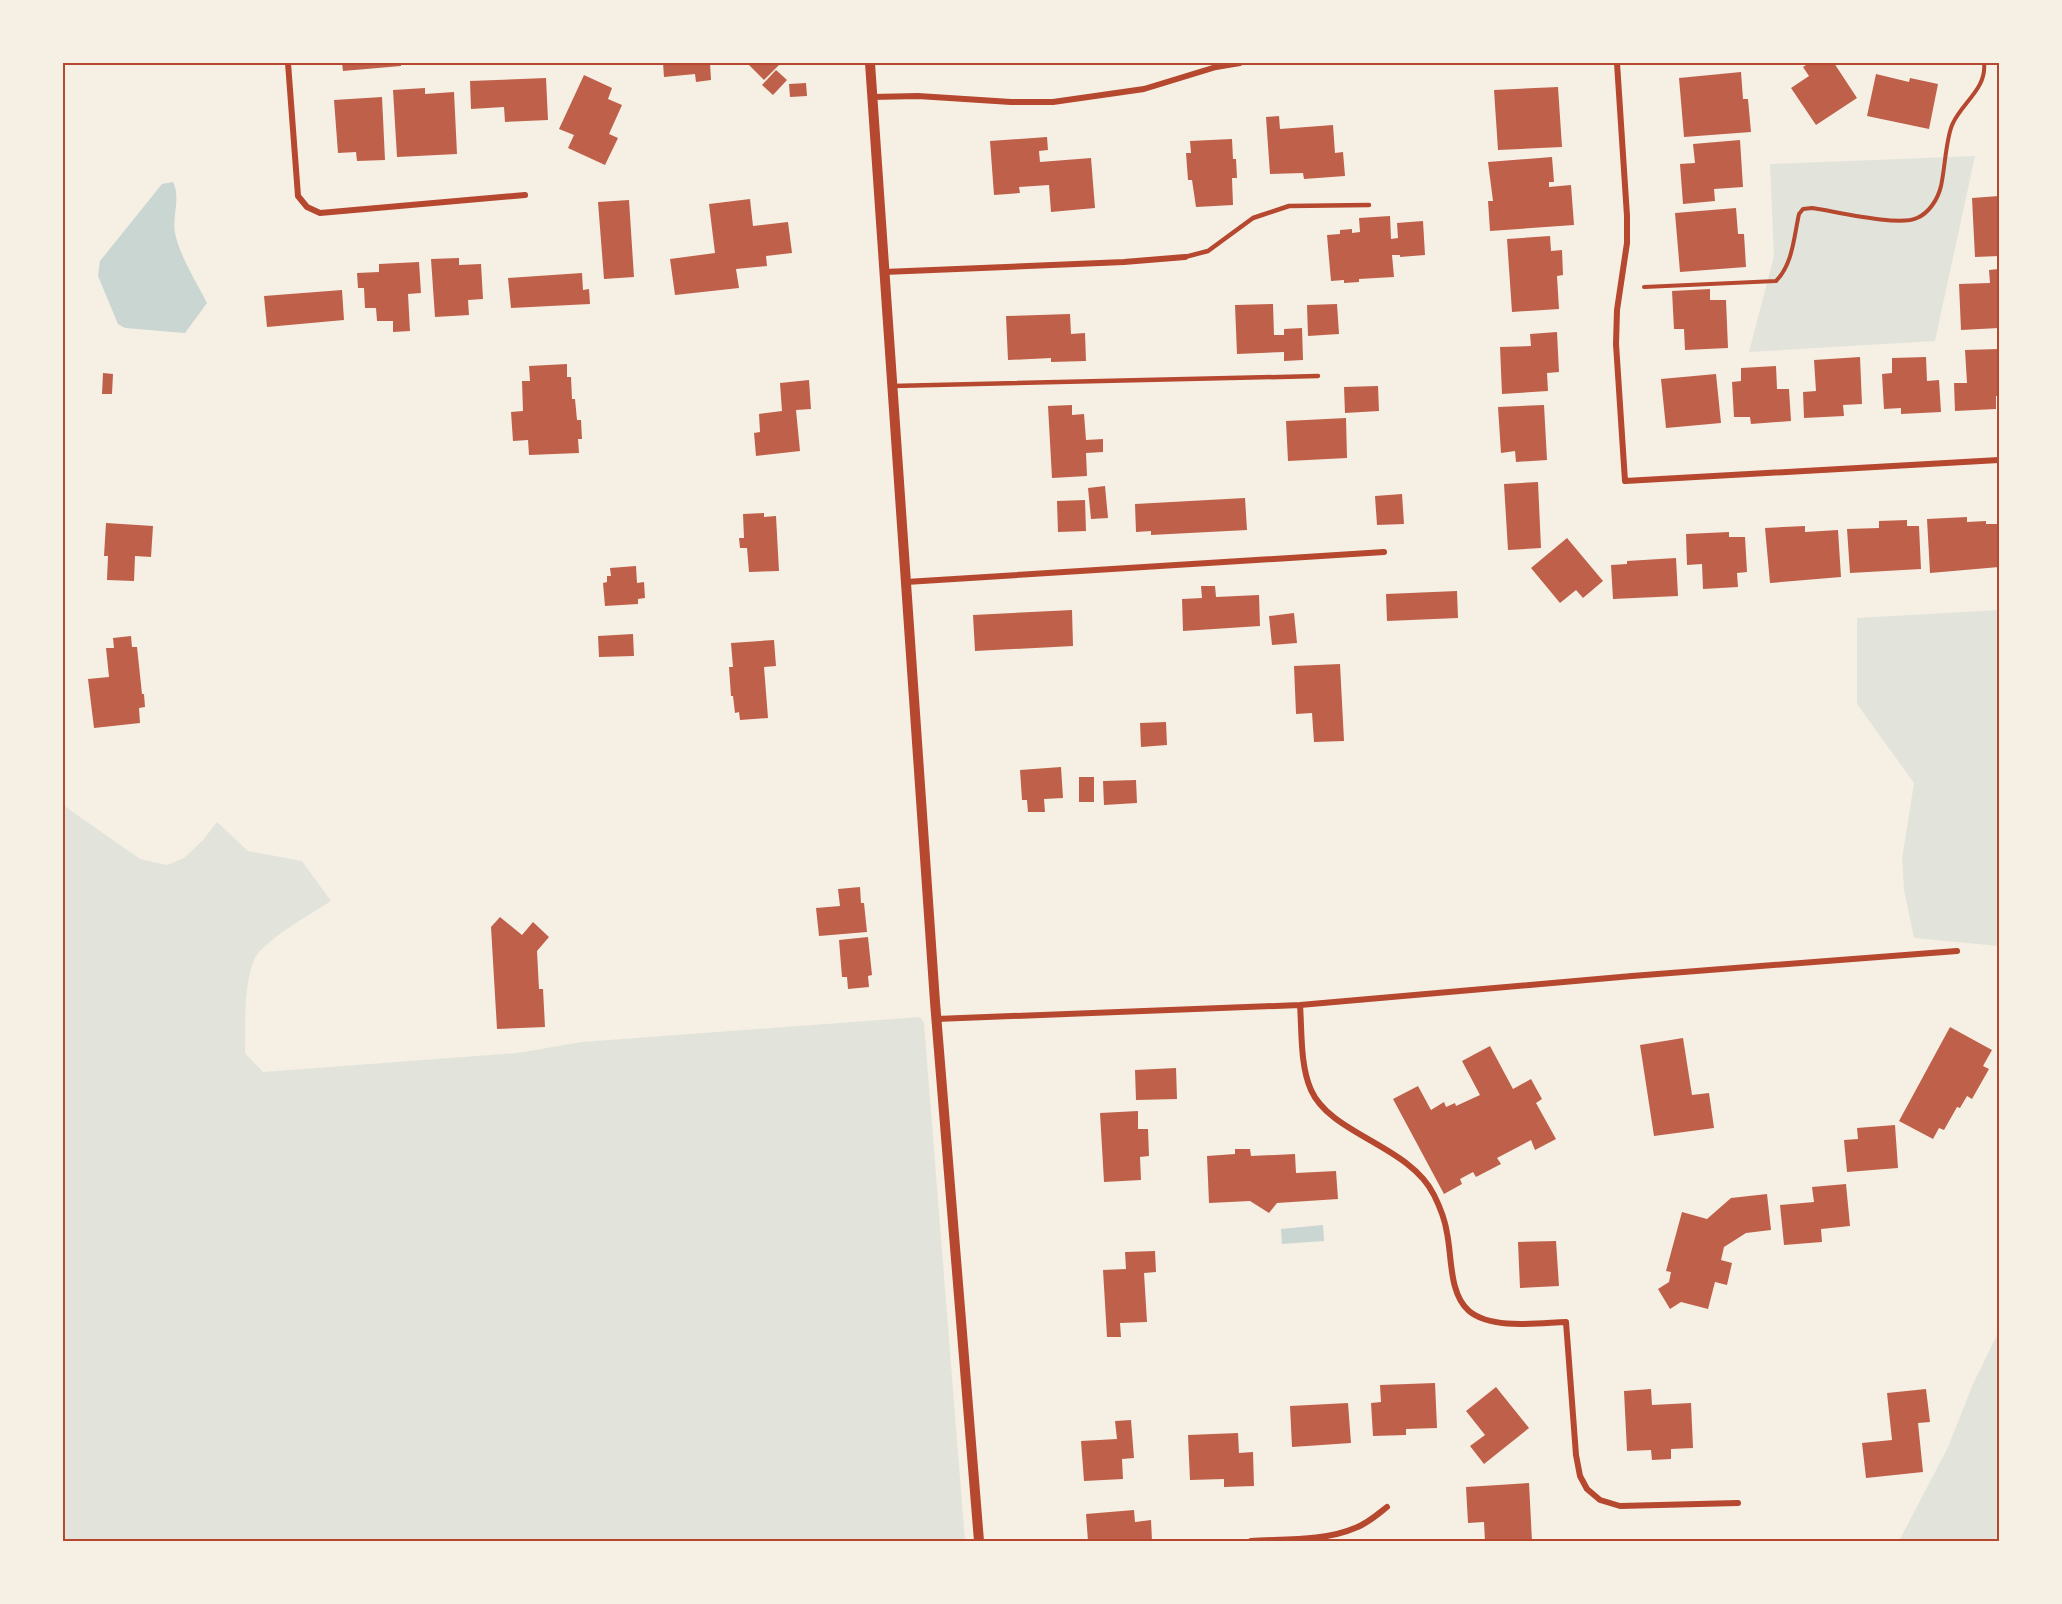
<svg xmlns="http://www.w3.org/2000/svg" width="2062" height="1604" font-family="'PT Sans',sans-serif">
	<rect width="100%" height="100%" fill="#f6efe4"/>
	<path fill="#e2e4dc" d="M 1975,156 L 1935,341 L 1749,352 L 1774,256 L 1770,164 Z
		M 1999,610 L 1999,946 L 1914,938 L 1904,890 L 1902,859 L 1914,783 L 1857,704 L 1857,618 Z
		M 63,805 L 140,859 L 167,865 L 184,858 L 203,840 L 217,822 L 248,851 L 302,861 L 331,901 C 314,912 261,942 254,960 C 243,989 246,1023 245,1053 L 263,1072 L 517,1053 L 582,1042 L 920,1017 L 924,1023 L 965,1541 L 63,1541 Z
		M 1999,1331 L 1999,1541 L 1899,1541 L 1948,1447 L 1973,1384 Z"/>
	<path fill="#c9d6d2" d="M 173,182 C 181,197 172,216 175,233 C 180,257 196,281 207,303 L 185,333 L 125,328 L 118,324 L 98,276 L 100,261 L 162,184 Z
		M 1323,1225 L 1324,1241 L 1282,1244 L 1281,1229 Z"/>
	<path fill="#bf614a" d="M 342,63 L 401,63 L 401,66 L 343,71 Z
		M 663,63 L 710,63 L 711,80 L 696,82 L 695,74 L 664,77 Z
		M 747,63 L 781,63 L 764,80 Z
		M 1809,63 L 1834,63 L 1857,98 L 1816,125 L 1791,88 L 1809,76 L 1803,67 Z
		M 776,70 L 787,80 L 773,95 L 762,85 Z
		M 1741,72 L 1743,99 L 1748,99 L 1751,132 L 1684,137 L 1679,78 Z
		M 1876,74 L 1909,82 L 1910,78 L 1938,84 L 1929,129 L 1867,116 Z
		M 584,75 L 612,88 L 608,99 L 622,105 L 609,134 L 618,138 L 605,165 L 568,148 L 574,135 L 559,129 Z
		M 546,78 L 548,120 L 505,122 L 504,107 L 471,109 L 470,81 Z
		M 806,83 L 807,96 L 790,97 L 789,84 Z
		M 1558,87 L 1562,147 L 1498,150 L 1494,90 Z
		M 425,88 L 425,94 L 454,92 L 457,154 L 397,157 L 393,90 Z
		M 382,97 L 385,160 L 357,161 L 356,152 L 338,153 L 334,100 Z
		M 1279,116 L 1280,129 L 1333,125 L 1335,153 L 1343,152 L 1345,176 L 1304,179 L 1303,173 L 1270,174 L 1266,117 Z
		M 1047,137 L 1048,150 L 1039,151 L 1040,162 L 1091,158 L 1095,208 L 1051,212 L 1049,185 L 1019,187 L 1020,193 L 994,195 L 990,141 Z
		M 1232,139 L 1233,159 L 1236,159 L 1237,178 L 1232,178 L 1233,205 L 1196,207 L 1192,180 L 1188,180 L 1186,153 L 1191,153 L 1190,141 Z
		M 1740,140 L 1743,187 L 1714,189 L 1715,201 L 1683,204 L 1680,164 L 1695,163 L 1693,144 Z
		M 1552,157 L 1554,182 L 1549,182 L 1549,187 L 1571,185 L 1574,225 L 1490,231 L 1488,201 L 1493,201 L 1488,162 Z
		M 1999,196 L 1999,256 L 1975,257 L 1972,198 Z
		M 750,199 L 753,226 L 788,222 L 792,253 L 766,256 L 767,266 L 736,269 L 739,288 L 675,295 L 670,259 L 715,253 L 709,204 Z
		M 629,200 L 634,277 L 604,279 L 598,202 Z
		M 1736,208 L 1738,234 L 1744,234 L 1746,267 L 1680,272 L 1675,213 Z
		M 1390,216 L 1391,239 L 1398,238 L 1397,223 L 1423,221 L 1425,255 L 1400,257 L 1400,255 L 1392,255 L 1394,277 L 1359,279 L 1359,282 L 1344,283 L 1344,280 L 1331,281 L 1327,235 L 1340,234 L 1340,230 L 1352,229 L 1352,233 L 1360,232 L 1359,218 Z
		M 1550,236 L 1551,251 L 1562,250 L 1563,275 L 1557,276 L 1559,309 L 1512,312 L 1507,239 Z
		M 459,258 L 459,265 L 481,264 L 483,299 L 468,300 L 469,315 L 435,317 L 431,259 Z
		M 419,262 L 421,293 L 408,294 L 410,331 L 393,332 L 393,321 L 377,321 L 376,308 L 365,308 L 364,288 L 358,288 L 357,273 L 379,272 L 379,264 Z
		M 1999,269 L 1999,328 L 1961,330 L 1959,284 L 1990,283 L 1989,270 Z
		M 582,273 L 583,290 L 589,289 L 590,304 L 511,308 L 508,278 Z
		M 1710,289 L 1710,300 L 1726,300 L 1728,348 L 1685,350 L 1684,329 L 1674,329 L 1672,291 Z
		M 342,290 L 344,320 L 267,327 L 264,296 Z
		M 1273,304 L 1274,335 L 1284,335 L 1284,329 L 1302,328 L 1303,360 L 1284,361 L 1284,352 L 1237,354 L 1235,305 Z
		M 1337,304 L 1339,334 L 1308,336 L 1307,305 Z
		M 1070,314 L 1071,334 L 1085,333 L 1086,361 L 1051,362 L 1051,358 L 1008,360 L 1006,316 Z
		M 1557,332 L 1559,372 L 1547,373 L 1548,391 L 1502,394 L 1500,347 L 1531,346 L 1530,334 Z
		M 1999,349 L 1999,396 L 1996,396 L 1996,409 L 1955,411 L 1954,383 L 1967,383 L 1965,350 Z
		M 1860,357 L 1862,404 L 1843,405 L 1844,416 L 1804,418 L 1803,392 L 1816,391 L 1814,360 Z
		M 1926,357 L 1927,381 L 1939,380 L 1941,412 L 1901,414 L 1901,408 L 1884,409 L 1882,374 L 1892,373 L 1892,358 Z
		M 567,364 L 567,377 L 571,377 L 572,399 L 575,399 L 577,420 L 581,420 L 582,439 L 578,439 L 579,453 L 529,455 L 528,440 L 513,441 L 511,412 L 523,411 L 522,381 L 530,381 L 529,366 Z
		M 1776,366 L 1777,389 L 1789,389 L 1791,421 L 1751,424 L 1750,417 L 1734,417 L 1732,382 L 1741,381 L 1741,368 Z
		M 103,373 L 113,374 L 112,394 L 102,394 Z
		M 1716,374 L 1721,423 L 1666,428 L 1661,379 Z
		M 809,380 L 811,409 L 796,410 L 800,451 L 756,456 L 754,433 L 760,432 L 759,414 L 782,411 L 780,383 Z
		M 1378,386 L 1379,411 L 1345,413 L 1344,387 Z
		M 1072,405 L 1072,415 L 1084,414 L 1086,440 L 1103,439 L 1103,452 L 1086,453 L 1087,476 L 1052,478 L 1048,406 Z
		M 1544,405 L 1547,460 L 1516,462 L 1515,451 L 1501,453 L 1498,407 Z
		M 1346,418 L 1347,458 L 1288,461 L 1286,421 Z
		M 1538,482 L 1541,548 L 1508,550 L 1504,484 Z
		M 1105,486 L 1108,518 L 1091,519 L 1088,488 Z
		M 1402,494 L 1404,524 L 1377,525 L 1375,496 Z
		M 1245,498 L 1247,530 L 1151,535 L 1151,531 L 1136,532 L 1135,504 Z
		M 1085,500 L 1086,531 L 1058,532 L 1057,501 Z
		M 764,513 L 764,517 L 776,516 L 779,571 L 749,572 L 747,548 L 740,548 L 739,538 L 744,538 L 743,514 Z
		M 1967,517 L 1967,522 L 1986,521 L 1986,524 L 1999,524 L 1999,567 L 1930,573 L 1927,519 Z
		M 1907,520 L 1907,526 L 1919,526 L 1921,569 L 1850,573 L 1847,529 L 1879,528 L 1879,521 Z
		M 106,523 L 153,526 L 151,557 L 135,556 L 134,581 L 107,580 L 108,556 L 104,556 Z
		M 1805,526 L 1805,532 L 1838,530 L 1841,577 L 1770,583 L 1765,528 Z
		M 1729,532 L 1729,537 L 1745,537 L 1747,572 L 1737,573 L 1738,587 L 1703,589 L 1702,564 L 1687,565 L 1686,534 Z
		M 1567,538 L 1603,581 L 1583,598 L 1576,590 L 1560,603 L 1531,568 Z
		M 1676,558 L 1678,596 L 1613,599 L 1611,565 L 1627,564 L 1627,561 Z
		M 636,566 L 637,583 L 644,582 L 645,598 L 638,599 L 638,604 L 605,606 L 603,583 L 607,582 L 607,576 L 611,576 L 610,568 Z
		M 1201,586 L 1215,586 L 1216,597 L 1259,595 L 1260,626 L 1183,631 L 1182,599 L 1202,598 Z
		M 1457,591 L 1458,618 L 1387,621 L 1386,594 Z
		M 1072,610 L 1073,646 L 975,651 L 973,615 Z
		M 1294,613 L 1297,643 L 1272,645 L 1269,616 Z
		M 633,634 L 634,656 L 599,657 L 598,636 Z
		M 131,636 L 132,647 L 137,647 L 142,694 L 144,694 L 145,707 L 139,708 L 140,723 L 94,728 L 88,679 L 109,677 L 106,648 L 114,648 L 113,638 Z
		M 774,640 L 776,666 L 764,667 L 768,718 L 740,720 L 739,712 L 735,713 L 733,696 L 731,696 L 729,667 L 733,667 L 731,643 Z
		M 1340,664 L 1344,741 L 1314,742 L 1312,713 L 1296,714 L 1294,666 Z
		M 1166,722 L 1167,745 L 1141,747 L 1140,723 Z
		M 1061,767 L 1063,798 L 1044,799 L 1045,812 L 1028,812 L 1027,800 L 1022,800 L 1020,770 Z
		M 1079,777 L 1094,777 L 1094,802 L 1079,802 Z
		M 1136,780 L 1137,803 L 1104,805 L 1103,781 Z
		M 860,887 L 861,903 L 864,903 L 867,932 L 819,936 L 816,908 L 840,906 L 838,889 Z
		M 500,917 L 522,935 L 533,922 L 549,937 L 537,951 L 539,989 L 543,989 L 545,1027 L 497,1029 L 491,927 Z
		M 868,937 L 872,975 L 868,976 L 869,987 L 848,989 L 847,977 L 842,977 L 839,940 Z
		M 1950,1027 L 1992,1050 L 1983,1066 L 1989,1069 L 1972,1099 L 1967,1096 L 1960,1108 L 1957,1107 L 1944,1130 L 1939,1128 L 1933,1139 L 1899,1121 Z
		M 1683,1038 L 1692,1095 L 1709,1093 L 1714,1128 L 1654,1136 L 1640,1045 Z
		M 1490,1046 L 1513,1089 L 1531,1079 L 1542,1099 L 1536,1103 L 1556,1139 L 1535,1150 L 1531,1140 L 1497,1158 L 1501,1164 L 1476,1177 L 1473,1172 L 1460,1179 L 1462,1184 L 1444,1194 L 1393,1099 L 1418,1086 L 1431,1110 L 1444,1102 L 1446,1107 L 1455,1103 L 1456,1106 L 1480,1095 L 1462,1061 Z
		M 1176,1068 L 1177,1099 L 1136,1100 L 1135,1070 Z
		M 1138,1111 L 1138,1129 L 1148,1129 L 1149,1156 L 1140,1157 L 1141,1180 L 1104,1182 L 1100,1113 Z
		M 1895,1125 L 1898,1168 L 1847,1172 L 1844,1140 L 1858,1139 L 1857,1128 Z
		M 1235,1149 L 1250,1149 L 1251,1156 L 1295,1154 L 1296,1173 L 1336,1171 L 1338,1199 L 1277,1203 L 1269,1213 L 1250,1201 L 1209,1203 L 1207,1156 L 1235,1154 Z
		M 1846,1184 L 1850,1226 L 1821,1229 L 1822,1242 L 1784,1245 L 1780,1205 L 1814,1202 L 1812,1187 Z
		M 1767,1194 L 1771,1230 L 1746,1233 L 1724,1247 L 1721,1260 L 1732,1263 L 1727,1285 L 1715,1282 L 1708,1309 L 1681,1302 L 1670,1309 L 1658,1289 L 1669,1282 L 1671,1272 L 1666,1271 L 1682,1212 L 1707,1219 L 1731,1198 Z
		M 1556,1241 L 1559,1286 L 1520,1288 L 1518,1242 Z
		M 1155,1251 L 1156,1272 L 1144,1273 L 1147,1322 L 1120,1323 L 1121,1337 L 1107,1337 L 1103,1270 L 1126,1269 L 1125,1252 Z
		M 1435,1383 L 1437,1428 L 1406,1429 L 1406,1435 L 1373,1436 L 1371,1403 L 1381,1402 L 1380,1385 Z
		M 1496,1387 L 1529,1428 L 1484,1464 L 1470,1446 L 1485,1435 L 1466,1411 Z
		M 1651,1389 L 1652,1405 L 1691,1403 L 1693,1448 L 1671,1449 L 1671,1459 L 1652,1460 L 1651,1450 L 1627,1451 L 1624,1391 Z
		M 1926,1389 L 1930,1422 L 1918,1423 L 1923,1472 L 1866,1478 L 1862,1443 L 1892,1440 L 1887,1393 Z
		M 1348,1403 L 1351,1443 L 1292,1447 L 1290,1406 Z
		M 1131,1420 L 1134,1458 L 1122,1459 L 1123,1479 L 1084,1481 L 1081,1441 L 1117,1439 L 1115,1421 Z
		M 1238,1433 L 1239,1453 L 1253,1452 L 1254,1486 L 1224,1487 L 1224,1479 L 1190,1480 L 1188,1435 Z
		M 1529,1483 L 1532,1541 L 1485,1541 L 1484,1522 L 1468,1523 L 1466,1487 Z
		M 1134,1510 L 1135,1522 L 1151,1520 L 1152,1541 L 1088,1541 L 1086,1514 Z"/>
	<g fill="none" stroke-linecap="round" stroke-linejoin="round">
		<path stroke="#b5482f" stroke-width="4" d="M 1644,287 L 1776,281 C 1793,264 1794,236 1799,214 L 1803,209 L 1812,208 C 1834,211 1899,227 1917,218 C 1929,213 1938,199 1941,186 C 1945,169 1946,136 1953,123 C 1963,102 1987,88 1984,63"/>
		<path stroke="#b5482f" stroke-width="4.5" d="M 1185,257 L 1208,251 L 1253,218 L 1289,206 L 1369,205
			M 892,386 L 1318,376"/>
		<path stroke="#b5482f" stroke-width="6" d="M 288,63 L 298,196 L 307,207 L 320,213 L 525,195
			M 1617,63 L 1627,216 L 1627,243 L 1617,310 L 1616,344 L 1625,481 L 1999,460
			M 872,97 L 918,96 L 1011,102 L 1053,102 L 1144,89 L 1216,67 L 1240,63
			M 884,272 L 1124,262 L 1185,257
			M 906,582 L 1384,552
			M 1300,1005 C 1302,1032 1300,1065 1311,1090 C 1331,1135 1409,1145 1434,1195 C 1440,1207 1445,1220 1447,1233 C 1452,1257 1449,1294 1469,1311 C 1492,1330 1538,1323 1566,1322 L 1576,1455 L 1580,1476 L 1587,1489 L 1600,1500 L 1620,1506 L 1738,1503
			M 936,1019 L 1300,1005 L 1632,976 L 1957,951
			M 1251,1541 C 1283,1539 1326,1541 1355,1528 C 1367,1524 1377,1515 1387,1507"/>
		<path stroke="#b5482f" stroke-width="10" d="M 870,63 L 935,1002 L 979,1541"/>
	</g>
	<rect width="2062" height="1604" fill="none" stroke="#f6efe4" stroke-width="129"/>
	<rect x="64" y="64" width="1934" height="1476" fill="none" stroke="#b5482f" stroke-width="2"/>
</svg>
